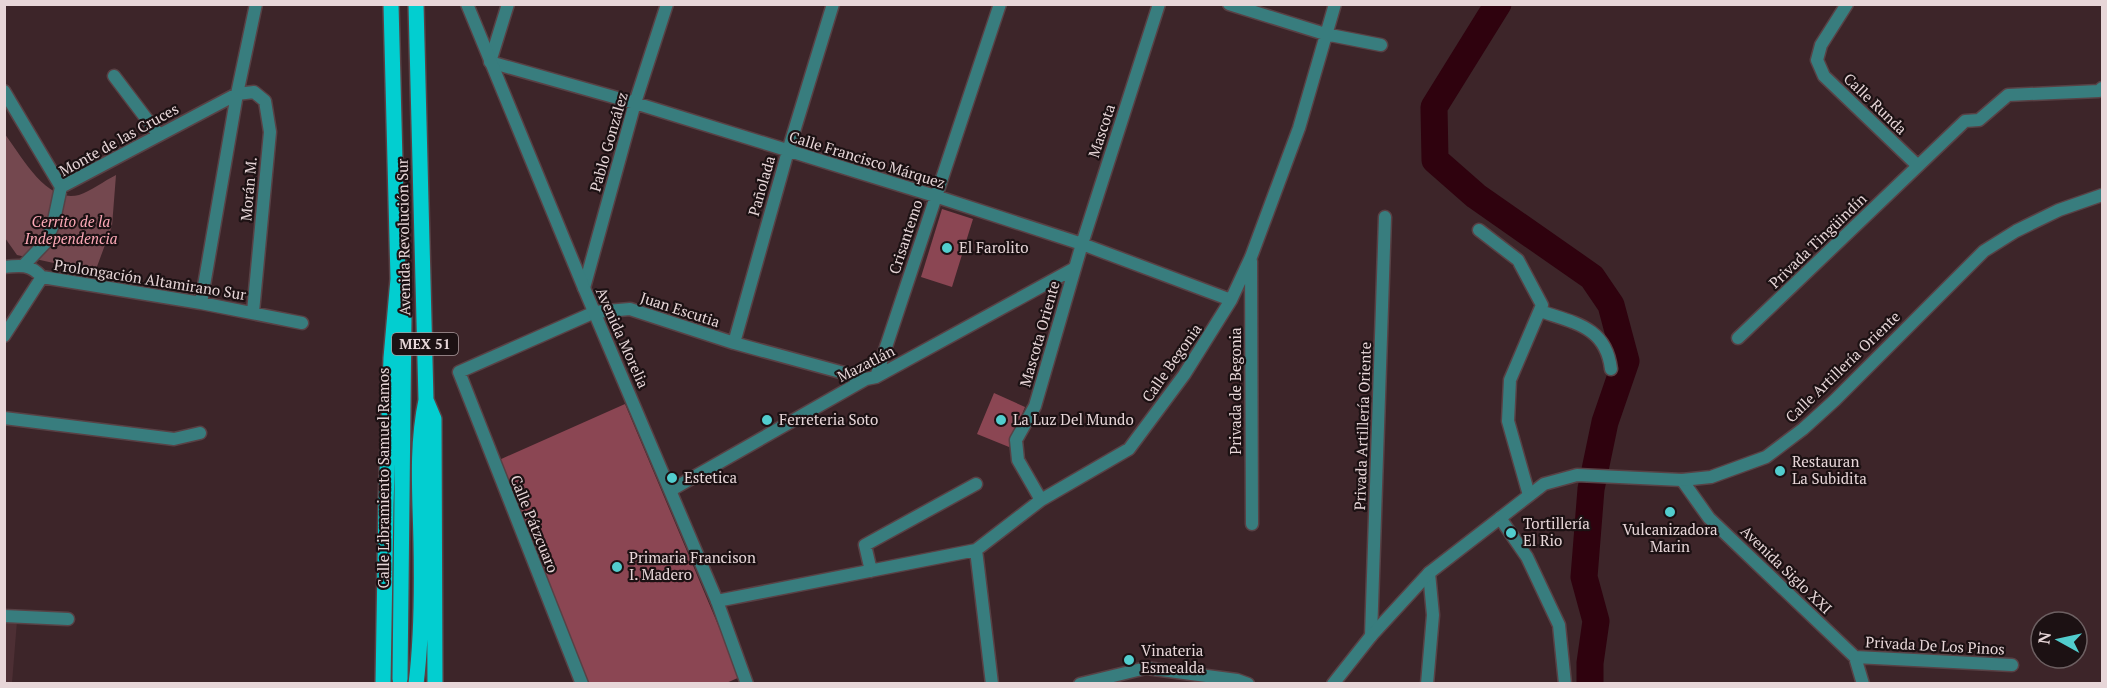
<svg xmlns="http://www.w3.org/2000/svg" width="2107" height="688" font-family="'PT Serif',serif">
	<rect width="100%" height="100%" fill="#3d2529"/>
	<path fill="#4d2f34" d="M 5,620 L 17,621 L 12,683 L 5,684 Z"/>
	<path fill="#74484f" d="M 4,133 C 21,155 46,204 79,195 C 91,191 104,181 116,175 L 112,226 L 95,272 L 17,255 L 5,238 Z"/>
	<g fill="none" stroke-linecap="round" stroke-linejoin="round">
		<path stroke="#2f020e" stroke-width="27" d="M 1498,4 L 1434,107 L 1435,160 L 1476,196 L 1592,277 L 1611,305 L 1626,361 L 1605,422 L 1591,489 L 1584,577 L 1596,621 L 1590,663 L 1590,684"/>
	</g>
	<path fill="#8b4653" d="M 942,209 L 973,219 L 952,287 L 921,277 Z
		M 994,393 L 1025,407 L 1009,447 L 977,434 Z
		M 625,404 L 740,677 L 724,684 L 586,684 L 499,460 Z"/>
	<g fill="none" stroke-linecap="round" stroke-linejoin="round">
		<defs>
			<path id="minor" d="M 508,4 L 490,62 L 635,103 L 935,196 L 1082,244 L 1231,300
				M 1229,4 L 1325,34 L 1381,45
				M 1847,4 L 1821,45 L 1817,60 L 1824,76 L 1918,166
				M 114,76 L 158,134
				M 4,91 L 61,187
				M 61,187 L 237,94 L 254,92 L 265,101 L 270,132 L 253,312
				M 1479,230 L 1518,260 L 1542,305 L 1510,380 L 1508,421 L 1529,495
				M 1251,261 L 1252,524
				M 24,265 L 45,243 L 53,225 L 61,187
				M 4,267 C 21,265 30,264 42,277
				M 42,277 L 201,303 L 302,323
				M 584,288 L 635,103 L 667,4
				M 201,303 L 237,94 L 256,4
				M 1540,311 C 1575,323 1606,327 1611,369
				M 4,336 L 42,277
				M 1738,338 L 1965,121 L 1979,120 L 2008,95 L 2099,91 L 2102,88
				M 734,343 L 788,151 L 833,4
				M 876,377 L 1000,4
				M 4,418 L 174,439 L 200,433
				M 1682,480 L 1709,518 L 1855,657 L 1863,684
				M 671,490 L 866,379 L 876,377 L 1075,268
				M 1041,500 L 1018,460 L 1016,440 L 1035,406 L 1082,244 L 1159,4
				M 1500,518 L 1527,557 L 1559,625 L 1565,684
				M 976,550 L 992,684
				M 871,571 L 865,545 L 976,484
				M 717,601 L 976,550 L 1041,500 L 1129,449 L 1184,375 L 1231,300 L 1251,257 L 1299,128 L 1335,4
				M 4,616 L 68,619
				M 1371,636 L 1385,217
				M 1855,657 L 2012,665
				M 582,684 L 459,372 L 595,312 L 630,309 L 734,343 L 866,379
				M 1427,684 L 1433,615 L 1429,573"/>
			<path id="tertiary" d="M 467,4 L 584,288 L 717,601 L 747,684
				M 1080,684 L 1146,668 L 1237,680 L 1248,684
				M 1333,684 L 1371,636 L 1429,573 L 1544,484 L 1577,475 L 1682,480 L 1711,477 L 1766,457 L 1803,429 L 1835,400 L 1984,251 L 2016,231 L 2059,210 L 2102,195"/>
			<path id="primary" d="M 416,4 L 426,400 C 416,447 420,494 421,542 C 422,589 422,636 416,684
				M 426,400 L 434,419 L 435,684
				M 400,679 L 404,317
				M 383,684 L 386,504 L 391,358 L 398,279 L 391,4"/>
		</defs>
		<use href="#minor" stroke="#584145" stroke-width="15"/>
		<use href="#tertiary" stroke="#584145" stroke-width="15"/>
		<use href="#primary" stroke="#584145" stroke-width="18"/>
		<use href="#minor" stroke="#387d7e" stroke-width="12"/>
		<use href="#tertiary" stroke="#387d7e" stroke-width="12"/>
		<use href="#primary" stroke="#02ced0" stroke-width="15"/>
	</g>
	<g fill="#52cdce" stroke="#1c1113" stroke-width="2">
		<circle cx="947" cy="248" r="6"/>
		<circle cx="767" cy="420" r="6"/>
		<circle cx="1001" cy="420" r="6"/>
		<circle cx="1780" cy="471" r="6"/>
		<circle cx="672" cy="478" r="6"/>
		<circle cx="1670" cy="512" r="6"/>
		<circle cx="1511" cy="533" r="6"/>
		<circle cx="617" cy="567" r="6"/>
		<circle cx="1129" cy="660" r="6"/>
	</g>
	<g text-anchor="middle" stroke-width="4.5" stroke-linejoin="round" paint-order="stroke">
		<rect fill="#1c1113" stroke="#aa9b9d" stroke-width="1.5" x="392" y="333" width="66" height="22" rx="4.5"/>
		<g font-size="14" font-weight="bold" fill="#e7d6d8">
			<text x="425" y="349">MEX 51</text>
		</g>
		<g font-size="15" fill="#e7d6d8" stroke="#1c1113">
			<text transform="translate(1875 104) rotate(44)" y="5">Calle Runda</text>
			<text transform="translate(1102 131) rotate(-72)" y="5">Mascota</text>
			<text transform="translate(119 140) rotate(-29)" y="5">Monte de las Cruces</text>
			<text transform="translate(609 142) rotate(-74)" y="5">Pablo González</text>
			<text transform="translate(867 160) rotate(17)" y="5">Calle Francisco Márquez</text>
			<text transform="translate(762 186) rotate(-74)" y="5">Pañolada</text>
			<text transform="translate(249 189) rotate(-85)" y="5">Morán M.</text>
			<text transform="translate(404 237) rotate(-91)" y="5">Avenida Revolución Sur</text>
			<text transform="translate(906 237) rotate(-72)" y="5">Crisantemo</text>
			<text transform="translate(1818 241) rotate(-44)" y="5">Privada Tingüindín</text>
			<text transform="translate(150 280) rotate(9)" y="5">Prolongación Altamirano Sur</text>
			<text transform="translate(680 310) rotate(18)" y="5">Juan Escutia</text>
			<text transform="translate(1040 334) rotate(-74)" y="5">Mascota Oriente</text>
			<text transform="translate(622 338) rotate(66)" y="5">Avenida Morelia</text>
			<text transform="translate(1172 363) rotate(-55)" y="5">Calle Begonia</text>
			<text transform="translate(866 364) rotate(-27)" y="5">Mazatlán</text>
			<text transform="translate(1843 367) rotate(-44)" y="5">Calle Artillería Oriente</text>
			<text transform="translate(1236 391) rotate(-90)" y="5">Privada de Begonia</text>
			<text transform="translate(1363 426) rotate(-88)" y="5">Privada Artillería Oriente</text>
			<text transform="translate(384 478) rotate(-90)" y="5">Calle Libramiento Samuel Ramos</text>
			<text transform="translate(534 524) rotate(68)" y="5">Calle Pátzcuaro</text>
			<text transform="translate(1786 570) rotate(44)" y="5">Avenida Siglo XXI</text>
			<text transform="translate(1935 646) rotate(3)" y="5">Privada De Los Pinos</text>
		</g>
		<g font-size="15" font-style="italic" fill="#fda9b7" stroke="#1c1113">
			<text x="71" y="227">Cerrito de la<tspan x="71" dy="17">Independencia</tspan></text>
		</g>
		<g font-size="15" fill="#e7d6d8" stroke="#1c1113" text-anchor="start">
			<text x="959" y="253">El Farolito</text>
			<text x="779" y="425">Ferreteria Soto</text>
			<text x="1013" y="425">La Luz Del Mundo</text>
			<text x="1792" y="467">Restauran<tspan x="1792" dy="17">La Subidita</tspan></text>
			<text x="684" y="483">Estetica</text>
			<text x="1523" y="529">Tortillería<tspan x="1523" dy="17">El Rio</tspan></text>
			<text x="1670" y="535" text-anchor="middle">Vulcanizadora<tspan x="1670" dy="17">Marin</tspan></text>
			<text x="629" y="563">Primaria Francison<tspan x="629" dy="17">I. Madero</tspan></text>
			<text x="1141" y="656">Vinateria<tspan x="1141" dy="17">Esmealda</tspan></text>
		</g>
	</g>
	<rect width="2107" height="688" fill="none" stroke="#e7d6d8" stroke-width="12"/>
	<g transform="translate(2059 640) rotate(278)"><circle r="28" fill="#1c1113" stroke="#6d6062" stroke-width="1.5"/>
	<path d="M0-4.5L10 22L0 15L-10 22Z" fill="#52cdce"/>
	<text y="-9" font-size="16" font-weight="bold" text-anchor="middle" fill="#e7d6d8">N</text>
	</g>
</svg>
